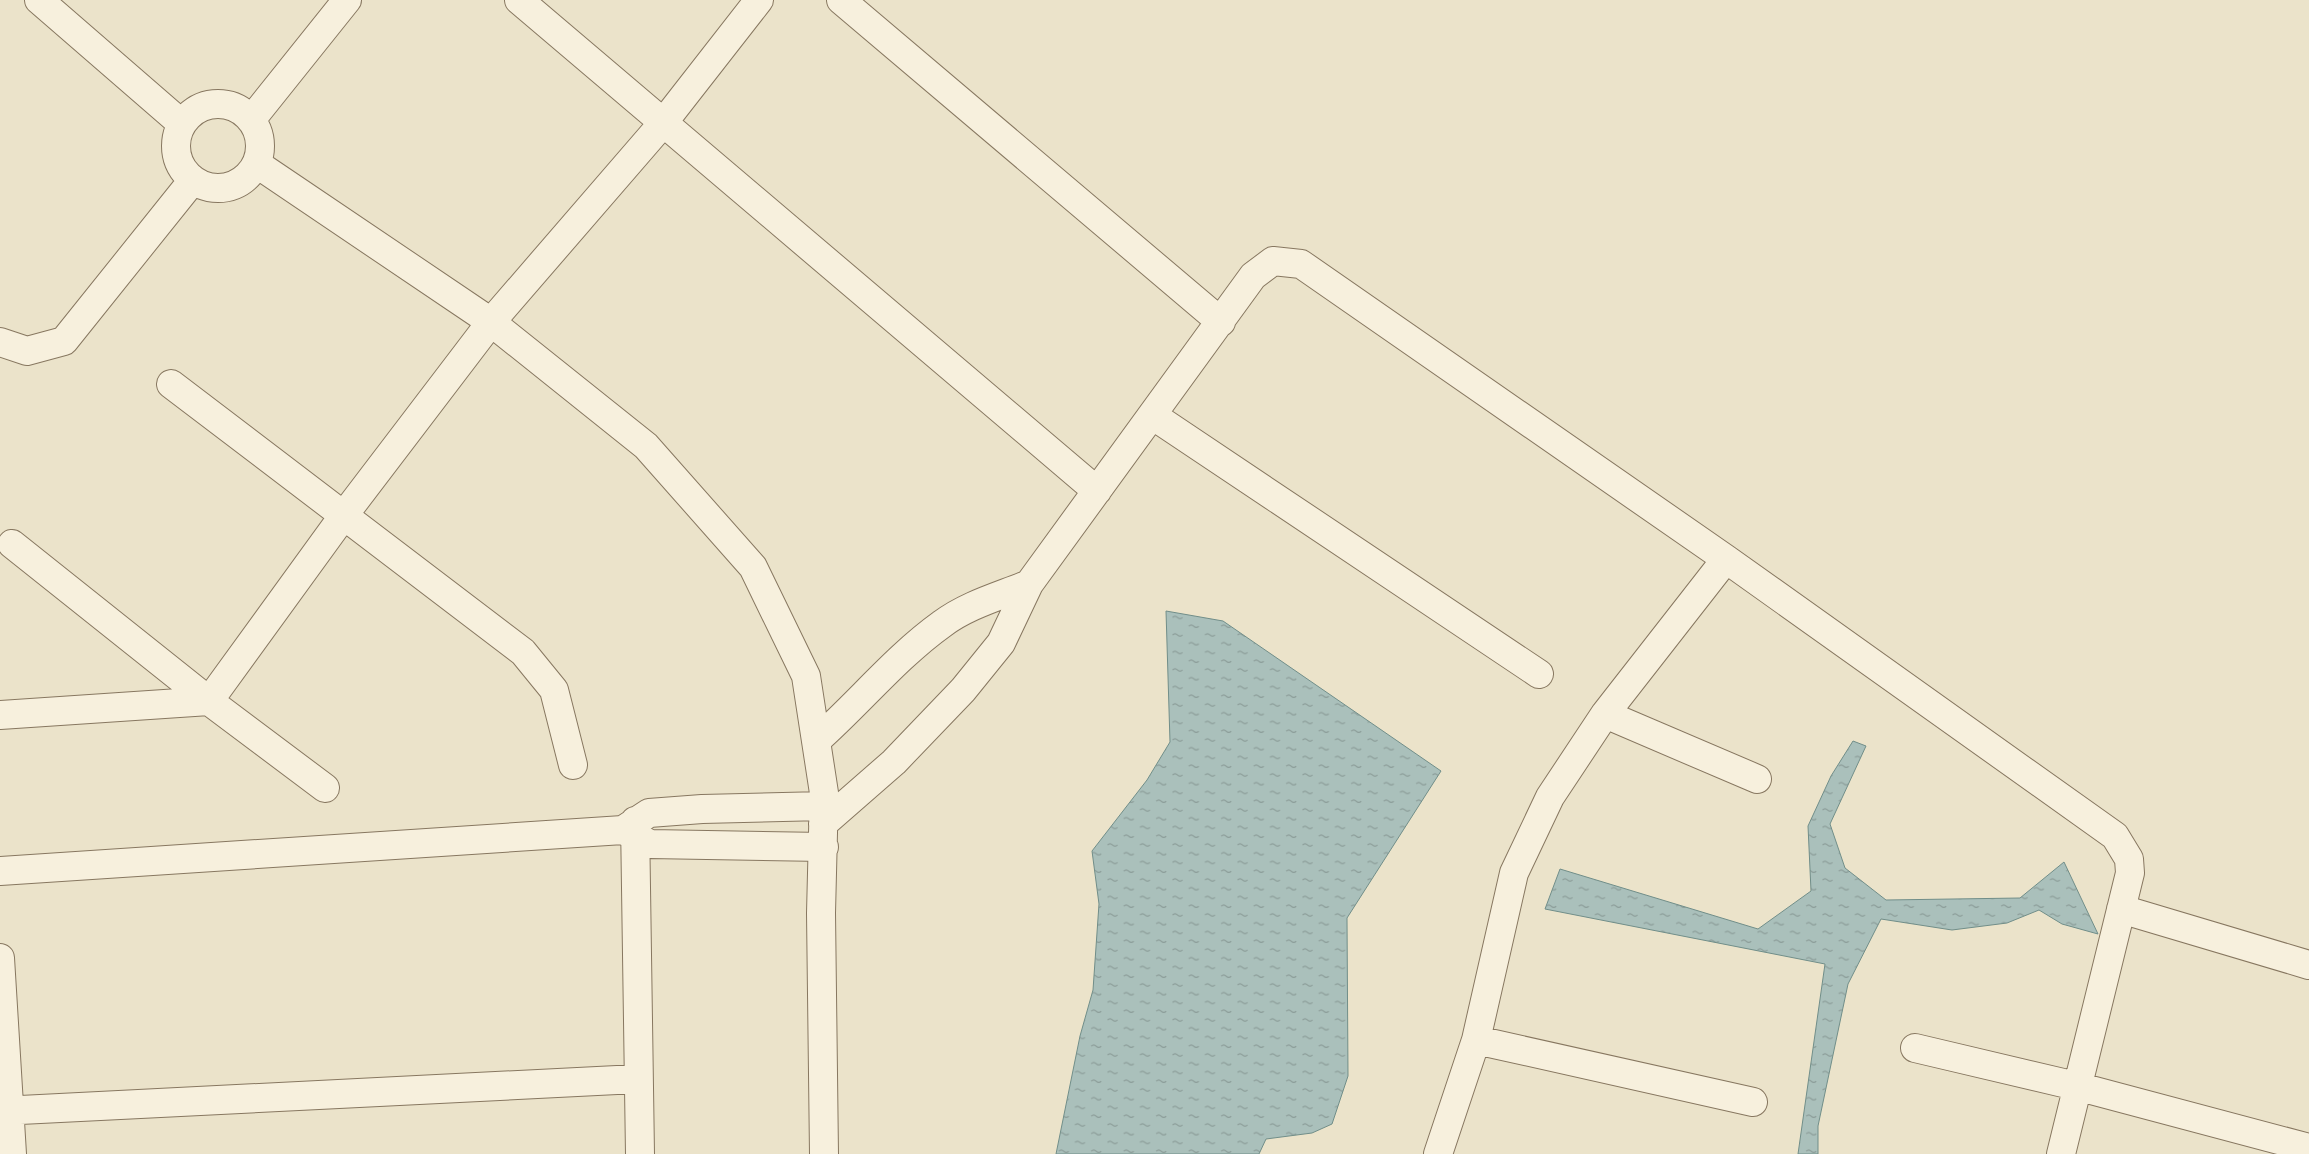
<svg xmlns="http://www.w3.org/2000/svg" width="2309" height="1154" font-family="Lora,serif">
	<defs>
		<pattern id="water-ripples" width="26" height="14" patternUnits="userSpaceOnUse" patternTransform="scale(1.25)"><rect width="26" height="14" fill="#aac0bb"/><path d="M2 4q2-2 4 0t4 0M15 11q2-2 4 0t4 0" fill="none" stroke="#8b9c98"/></pattern>
	</defs>
	<rect width="100%" height="100%" fill="#ebe3ca"/>
	<path fill="url(#water-ripples)" stroke="#718e89" d="M 1166,611 L 1223,621 L 1441,771 L 1347,918 L 1348,1076 L 1332,1124 L 1312,1133 L 1266,1139 L 1259,1154 L 1056,1154 L 1080,1036 L 1093,990 L 1099,904 L 1092,851 L 1147,780 L 1170,742 Z
		M 1853,741 L 1866,746 L 1830,824 L 1845,868 L 1886,900 L 2020,898 L 2064,862 L 2098,934 L 2062,924 L 2039,910 L 2007,923 L 1952,930 L 1881,919 L 1848,984 L 1818,1126 L 1818,1154 L 1798,1154 L 1825,964 L 1545,909 L 1560,869 L 1758,929 L 1811,891 L 1808,826 L 1831,776 Z"/>
	<g fill="none" stroke-linecap="round" stroke-linejoin="round">
		<defs>
			<path id="street" d="M 39,0 L 182,124
				M 519,0 L 1097,491
				M 841,0 L 1221,322
				M176 146a42 42 0 1 1 84 0a42 42 0 1 1-84 0Z
				M 251,120 L 347,0
				M 257,164 L 491,322 L 646,446 L 753,567 L 806,676 L 824,793 L 821,913 L 824,1154
				M 0,342 L 27,351 L 64,341 L 193,180
				M 171,384 L 523,652 L 554,690 L 573,765
				M 1152,415 L 1539,674
				M 12,544 L 209,701 L 325,788
				M 1605,714 L 1757,779
				M 0,715 L 209,701 L 344,515 L 491,322 L 663,123 L 759,0
				M 816,741 C 859,703 896,657 942,624 C 967,605 1000,596 1029,584
				M 635,821 L 640,1154
				M 823,824 L 894,762 L 963,690 L 1001,643 L 1029,584 L 1253,276 L 1273,261 L 1301,264 L 1726,559 L 2115,836 L 2129,859 L 2130,873 L 2061,1154
				M 623,830 L 650,844 L 824,847
				M 0,871 L 623,830 L 649,813 L 702,809 L 824,806
				M 2121,909 L 2309,965
				M 0,958 L 12,1154
				M 1476,1040 L 1753,1102
				M 1915,1048 L 2076,1086 L 2309,1148
				M 0,1111 L 637,1079
				M 1438,1154 L 1476,1040 L 1514,873 L 1550,797 L 1605,714 L 1726,559"/>
		</defs>
		<use href="#street" stroke="#877760" stroke-width="30"/>
		<use href="#street" stroke="#f7f0dd" stroke-width="28"/>
	</g>
</svg>
